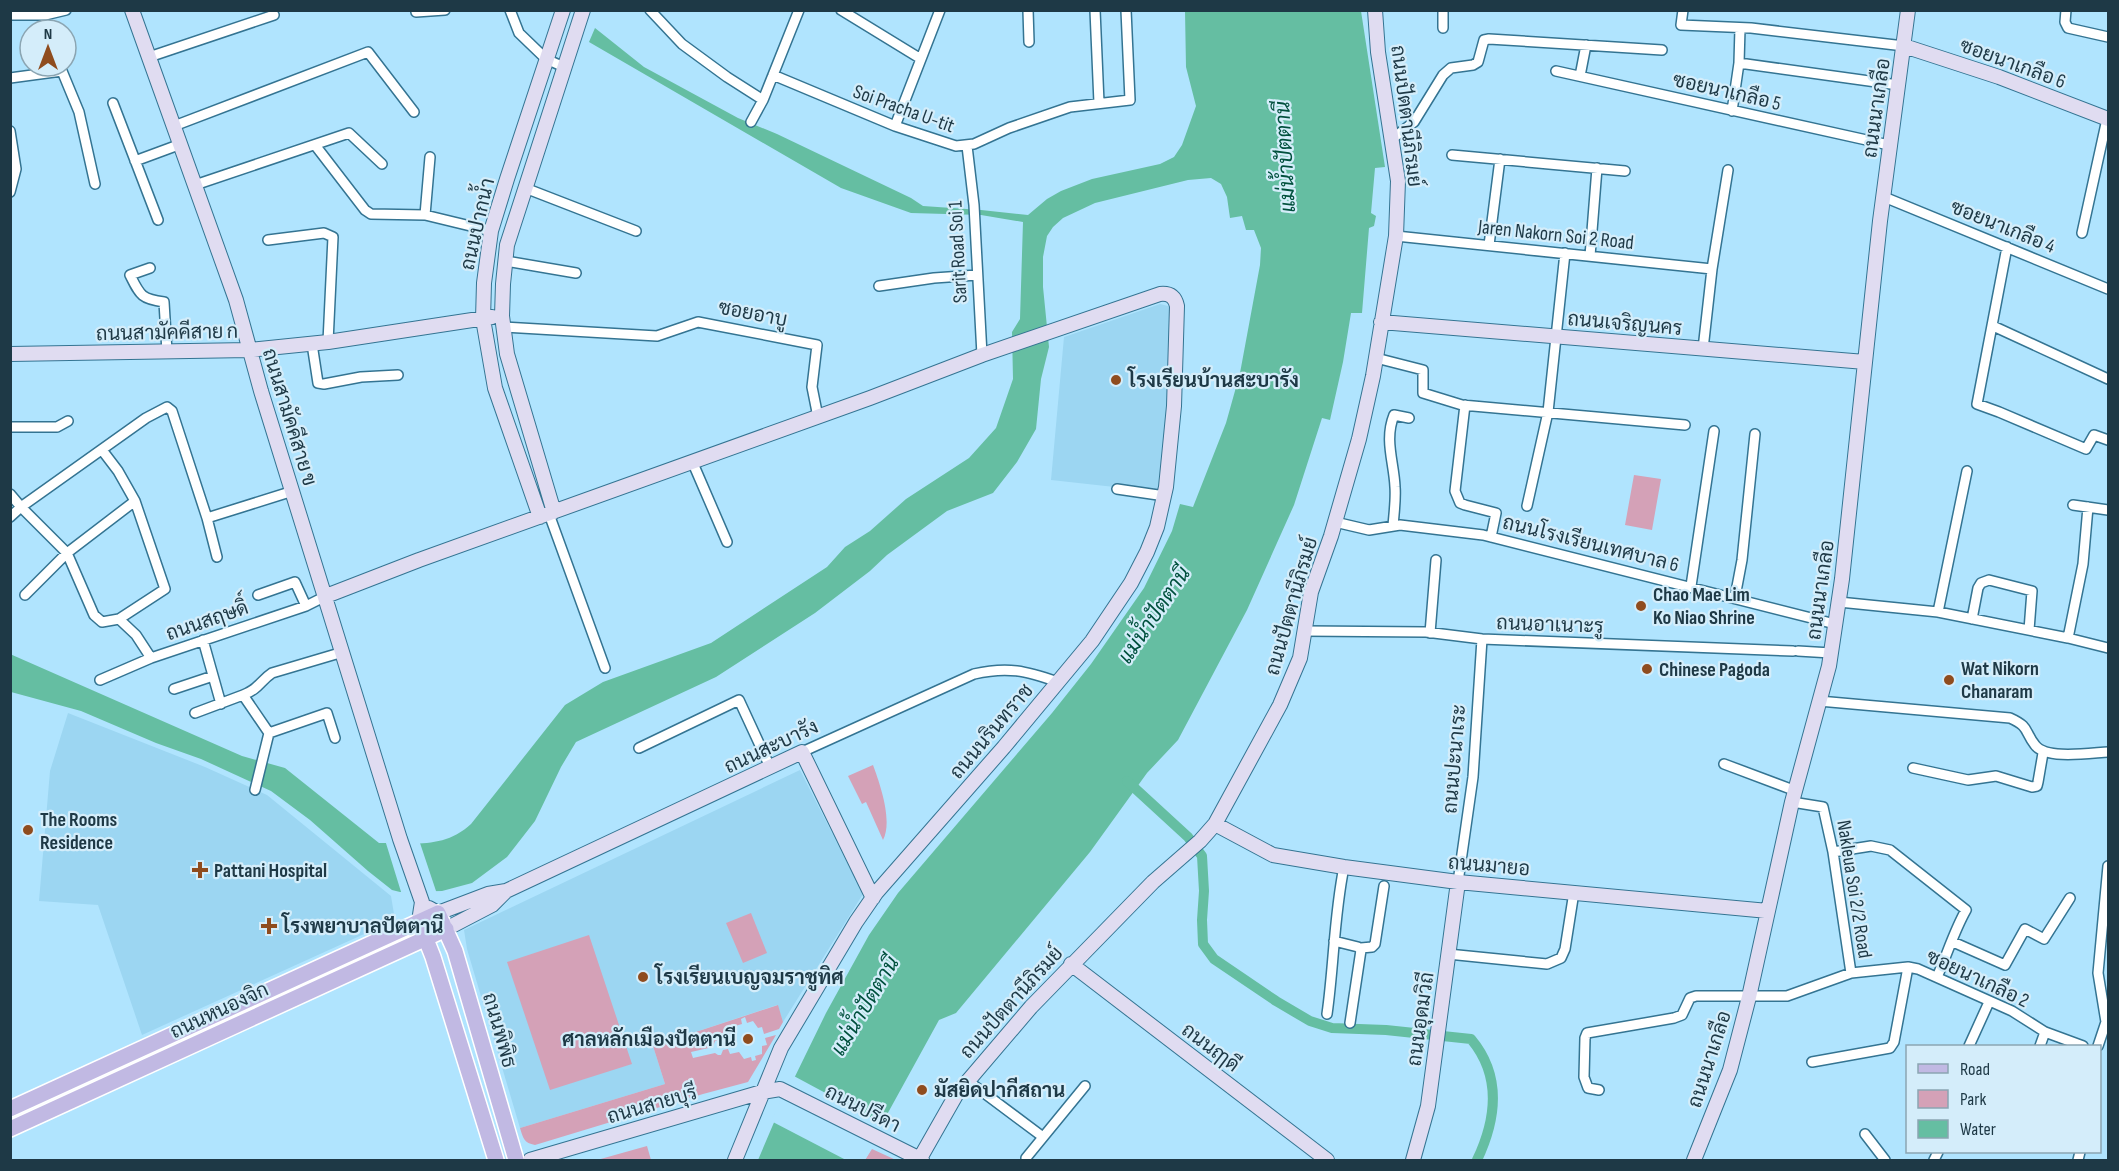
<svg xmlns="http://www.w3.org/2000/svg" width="2119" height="1171" font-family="'Sofia Sans Condensed',Sarabun,sans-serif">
	<rect width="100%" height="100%" fill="#b0e4fe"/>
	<path fill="#9cd6f2" d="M 1160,304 L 1168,306 L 1174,311 L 1169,423 L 1160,492 L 1051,480 L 1064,337 Z
		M 68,713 L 205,767 L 267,795 L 391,896 L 395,920 L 142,1035 L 98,905 L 39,901 L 50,771 Z
		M 800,770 L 863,894 L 783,1022 L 777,1005 L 653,1046 L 665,1084 L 520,1128 L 467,949 L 464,930 Z"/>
	<path fill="#d4a1b7" d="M 1634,475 L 1661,479 L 1652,530 L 1625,525 Z
		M 873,765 C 880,784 893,821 883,840 L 866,802 L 862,804 L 848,776 Z
		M 751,913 L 767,953 L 743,963 L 726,923 Z
		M 589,935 L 632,1064 L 550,1090 L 507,962 Z
		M 778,1005 L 783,1022 L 779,1029 L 764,1034 L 762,1027 L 758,1028 L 753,1021 L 747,1023 L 745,1017 L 741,1019 L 742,1024 L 735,1026 L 735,1033 L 725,1036 L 727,1042 L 722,1044 L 718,1040 L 715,1041 L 713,1047 L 691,1052 L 693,1058 L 715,1053 L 718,1055 L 721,1055 L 723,1050 L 728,1049 L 730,1054 L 739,1052 L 744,1059 L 751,1057 L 752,1061 L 756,1060 L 755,1056 L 762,1054 L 762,1046 L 767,1045 L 765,1038 L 776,1035 L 748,1082 L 703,1094 L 535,1145 C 524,1143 523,1138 520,1128 L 665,1084 L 653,1046 Z
		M 647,1146 L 651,1160 L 597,1160 Z
		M 872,1149 L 896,1160 L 865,1160 Z"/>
	<path fill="#65bea2" d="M 1185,11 L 1361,11 L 1385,167 L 1375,168 L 1371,213 L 1376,216 L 1374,226 L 1369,228 L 1362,313 L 1351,313 L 1343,362 L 1330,420 L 1322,418 L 1294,505 L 1247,610 L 1178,740 L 1147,773 L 1090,852 L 956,1013 L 939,1020 L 862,1160 L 758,1160 L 784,1099 L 826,1013 L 869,935 L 898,893 L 1052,713 L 1091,664 L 1144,588 L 1172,531 L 1180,504 L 1193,507 L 1226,423 L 1240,373 L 1260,265 L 1261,248 L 1254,230 L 1246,230 L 1242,216 L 1230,218 L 1227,197 L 1221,184 L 1211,178 L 1188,180 L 1095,203 L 1063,218 L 1053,227 L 1047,236 L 1043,257 L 1043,287 L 1049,347 L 1041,379 L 1036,429 L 1017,462 L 993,493 L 947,511 L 887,555 L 870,571 L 815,613 L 716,677 L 576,742 L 561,767 L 535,821 L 507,857 L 472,883 L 442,891 L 400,892 L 392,890 L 368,871 L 310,820 L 271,791 L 201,759 L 156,743 L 81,711 L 11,692 L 10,654 L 242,756 L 285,768 L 379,843 C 413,843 444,849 471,824 L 565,705 L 603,682 L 711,643 L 827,567 L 845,547 L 870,531 L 906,499 L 969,458 L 996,428 L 1013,379 L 1012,332 L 1020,319 L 1023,222 L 981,215 L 911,213 L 841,188 L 589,42 L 595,28 L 644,67 L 738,118 L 777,134 L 911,198 L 923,206 L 981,210 L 1028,215 L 1047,199 L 1061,191 L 1092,179 L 1160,164 L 1174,157 L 1182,145 L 1196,106 L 1186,67 Z"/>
	<path fill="#b0e4fe" d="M 385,840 L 419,840 L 437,894 L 402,895 Z
		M 792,1075 L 885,1125 L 865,1160 L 846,1160 L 771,1121 Z"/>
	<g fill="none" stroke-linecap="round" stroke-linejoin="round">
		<path stroke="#65bea2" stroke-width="10" d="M 1127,781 L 1188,837 L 1202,856 L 1204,891 L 1202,920 L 1203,944 L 1214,959 L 1276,1001 L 1310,1021 L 1332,1028 L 1386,1030 L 1471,1039 C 1502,1076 1496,1120 1477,1160"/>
		<defs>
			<path id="street" d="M 510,10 L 519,33 L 546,59 L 564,67
				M 650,10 L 682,44 L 727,77 L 763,100
				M 841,10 L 921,59
				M 1028,10 L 1029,42
				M 1095,10 L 1099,103
				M 1443,10 L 1443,28
				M 1683,10 L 1681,25 L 1751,28 L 1904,46
				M 2066,10 L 2065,22 L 2068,28 L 2108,37
				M 416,12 L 445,10
				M 10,15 L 45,15 L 66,10
				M 149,57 L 274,15
				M 1739,63 L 1898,85
				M 1556,71 L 1889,145
				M 773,75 L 895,126 L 956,146 L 974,144 L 1009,128 L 1070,107 L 1130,100 L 1126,10
				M 1580,76 L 1586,45
				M 10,78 L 62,71 L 79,112 L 95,184
				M 113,103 L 158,220
				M 1732,111 L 1739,63 L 1740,28
				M 751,122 L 763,100 L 799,10
				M 174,126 L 368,52 L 414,112
				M 895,126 L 940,10
				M 10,131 L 16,169 L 10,192
				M 1392,139 L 1414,122 L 1443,75 L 1451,68 L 1473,65 L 1478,62 L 1484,40 L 1489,39 L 1662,50
				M 315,145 L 365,210 L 371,214 L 425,215 L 491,231
				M 967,146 L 974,205 L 982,355
				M 1452,155 L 1625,171
				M 135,161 L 181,144
				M 195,185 L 349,133 L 382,164
				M 525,188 L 636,231
				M 1884,197 L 2108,289
				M 425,215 L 430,157
				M 2082,233 L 2107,119
				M 1396,236 L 1712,269
				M 268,240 L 324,233 L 333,237 L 328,342
				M 1489,245 L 1500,159
				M 2007,247 L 1977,404 L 1999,412 L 2086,449 L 2094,435 L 2108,440
				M 1590,256 L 1597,168
				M 506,261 L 576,273
				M 150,268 L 130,275 C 140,295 141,299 164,302 L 167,352
				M 879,286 L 934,278 L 977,275
				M 1993,326 L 2108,379
				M 503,327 L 657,336 L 698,322 L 817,345 L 812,387 L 818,417
				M 312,344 L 318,383 L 324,384 L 361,377 L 398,375
				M 1703,349 L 1712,269 L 1728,170
				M 1376,358 L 1423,370 L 1423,393 L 1462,405 L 1685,425
				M 1465,405 L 1455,491 L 1460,503 L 1465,505 L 1496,513 L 1491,537
				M 10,427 L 57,427 L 68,421
				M 102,450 L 118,471 L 135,501 L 165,589 L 119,619
				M 692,461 L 727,542
				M 1117,489 L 1165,496
				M 10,494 L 21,507 L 67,553 L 94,615 L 102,622 L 119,619 L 136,635 L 151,658
				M 2073,505 L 2108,510
				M 1527,506 L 1548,412 L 1565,253
				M 549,514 L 605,668
				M 10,517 L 21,507 L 146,418 L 167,407 L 172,411 L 207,518 L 217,557
				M 207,518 L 293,491
				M 1335,522 L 1369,530 L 1400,525 L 1483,535 L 1835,624
				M 1393,526 C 1394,513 1396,499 1395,487 C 1394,462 1384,440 1394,415 L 1409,418
				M 1691,586 L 1714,431
				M 25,595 L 67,553 L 135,501
				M 258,595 L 295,582 L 306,606
				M 1735,597 L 1742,560 L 1755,434
				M 1839,602 L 1938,612 L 2068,638 L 2108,648
				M 1938,612 L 1967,471
				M 1972,619 L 1978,588 L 1981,583 L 1989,580 L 2032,591 L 2029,630
				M 1305,631 L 1426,632 L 1482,639 L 1793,651
				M 1430,633 L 1436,560
				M 2068,638 L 2083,564 L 2088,507
				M 203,640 L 221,704
				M 1798,651 L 1831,653
				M 100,680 L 151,658 L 306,606 L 326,596
				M 174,689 L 213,676
				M 1819,701 L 2010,718 C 2030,727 2024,731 2035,745 C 2046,760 2090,753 2108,752
				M 195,713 L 243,695
				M 269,733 L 327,713 L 335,738
				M 639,748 L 739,700 L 770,767
				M 802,752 L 974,674 C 1008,666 1026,671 1058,682
				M 1724,764 L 1796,791
				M 1913,768 L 1968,780 L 1996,776 L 2032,787 L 2037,786 L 2038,782 L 2043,753
				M 255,790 L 269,733 L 243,695 C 259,689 260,681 272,673 L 343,652
				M 1792,802 L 1823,807 L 1833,852 L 1851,973
				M 1833,852 L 1871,846 L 1890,850 L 1966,910 C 1954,931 1947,955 1937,977
				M 1458,882 L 1473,777 L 1482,639
				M 1334,941 L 1358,947 L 1361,950 L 1350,1023
				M 1953,942 L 2005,965 L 2025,929 L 2044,939 L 2070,898
				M 1361,948 L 1372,947 L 1375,944 L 1384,886
				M 1448,954 L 1547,964 L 1561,958 L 1565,949 L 1574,892
				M 1327,1014 C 1334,965 1334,915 1344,867
				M 1969,1046 L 1989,1002
				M 2040,1046 L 2045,1032
				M 2098,1046 L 2106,1022 L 2098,973 L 2108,866
				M 1812,1062 L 1890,1048 L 1894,1042 L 1908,967
				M 968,1081 L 1043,1137
				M 1599,1090 L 1588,1088 L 1584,1077 L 1585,1038 L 1587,1033 L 1674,1018 L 1682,1015 L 1690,998 L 1696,996 L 1787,996 L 1851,973 L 1908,967 L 1918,969 L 2012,1011 L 2045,1032 L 2083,1046
				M 1865,1134 L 1885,1160
				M 1026,1158 L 1085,1086
				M 1934,1160 L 1938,1152
				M 2078,1160 L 2080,1152"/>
			<path id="secondary" d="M 132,10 L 236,300 L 261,391 L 400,839 L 422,902 L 419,921
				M 1904,46 L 1999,77 L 2108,119
				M 1381,322 L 1865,362
				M 10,354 L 249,350 L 328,342 L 492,317
				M 554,512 L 507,354 L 502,316 L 503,284 L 507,245 L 583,10
				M 540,517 L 495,388 L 483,319 L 484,283 L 491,231 L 507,179 L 563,10
				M 326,596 L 419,560 L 870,398 L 982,355 L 1160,294 C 1170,293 1175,297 1177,306 L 1174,406 L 1166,487 L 1157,527 L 1147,552 L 1131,583 L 1092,641 L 1004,747 L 876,893 L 856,922 L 781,1048 L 735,1160
				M 1215,824 L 1273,855 L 1344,867 L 1458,882 L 1768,911
				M 429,908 L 438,913 L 488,894 L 506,891 L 802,752 L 873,898
				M 446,929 L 492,905 L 506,891
				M 1071,964 L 1327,1160
				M 530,1160 L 762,1092 L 780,1089 L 922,1160
				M 919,1160 L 956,1095 L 1031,1007 L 1153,882 L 1200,841 L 1215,824 L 1280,705 L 1300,658 L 1311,592 L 1331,536 L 1359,439 L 1373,376 L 1396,236 L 1398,181 L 1378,52 L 1375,10
				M 1413,1160 L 1428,1106 L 1458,882
				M 1694,1160 L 1730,1070 L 1749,997 L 1792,802 L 1829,666 L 1842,579 L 1880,221 L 1908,10"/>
			<path id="primary" d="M 422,929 L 433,957 L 496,1160
				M 10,1109 L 438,913 L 455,951 L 516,1160
				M 10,1129 L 446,929"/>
		</defs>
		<use href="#street" stroke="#347492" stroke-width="12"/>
		<use href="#secondary" stroke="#347492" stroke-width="16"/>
		<use href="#primary" stroke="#fff" stroke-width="18"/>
		<use href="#street" stroke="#fff" stroke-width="9"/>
		<use href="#secondary" stroke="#e0dcf1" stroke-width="14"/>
		<use href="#primary" stroke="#c1b9e3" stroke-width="15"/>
	</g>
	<g fill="#8f4c1e" stroke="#d4edfa" stroke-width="2">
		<circle cx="1116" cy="380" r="6"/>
		<circle cx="1641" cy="606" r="6"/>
		<circle cx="1647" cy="669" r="6"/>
		<circle cx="1949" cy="680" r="6"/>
		<circle cx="28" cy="830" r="6"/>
		<path d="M197 861h6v6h6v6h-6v6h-6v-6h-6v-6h6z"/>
		<path d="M266 917h6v6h6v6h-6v6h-6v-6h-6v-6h6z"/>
		<circle cx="643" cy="977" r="6"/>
		<circle cx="748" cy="1039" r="6"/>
		<circle cx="922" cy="1090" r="6"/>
	</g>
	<g text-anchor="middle" stroke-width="4.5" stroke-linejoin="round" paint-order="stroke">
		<g font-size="20" fill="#1e3946" stroke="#d4edfa">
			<text transform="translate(2013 63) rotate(20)" y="7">ซอยนาเกลือ 6</text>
			<text transform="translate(1727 91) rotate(13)" y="7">ซอยนาเกลือ 5</text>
			<text transform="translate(904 108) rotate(20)" y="7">Soi Pracha U-tit</text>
			<text transform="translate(1876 108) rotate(-82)" y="7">ถนนนาเกลือ</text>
			<text transform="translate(1407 116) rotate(83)" y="7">ถนนปัตตานีภิรมย์</text>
			<text transform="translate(477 224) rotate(-77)" y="7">ถนนปากน้ำ</text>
			<text transform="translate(2003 226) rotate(22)" y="7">ซอยนาเกลือ 4</text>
			<text transform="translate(1556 234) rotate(6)" y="7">Jaren Nakorn Soi 2 Road</text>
			<text transform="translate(957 252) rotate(-93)" y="7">Sarit Road Soi 1</text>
			<text transform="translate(753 313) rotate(11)" y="7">ซอยอาบู</text>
			<text transform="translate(1625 323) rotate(5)" y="7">ถนนเจริญนคร</text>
			<text transform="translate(167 332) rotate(-1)" y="7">ถนนสามัคคีสาย ก</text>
			<text transform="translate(290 417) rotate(73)" y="7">ถนนสามัคคีสาย ข</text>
			<text transform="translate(1591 543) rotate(14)" y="7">ถนนโรงเรียนเทศบาล 6</text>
			<text transform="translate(1820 590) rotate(-82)" y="7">ถนนนาเกลือ</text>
			<text transform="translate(1291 606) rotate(-74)" y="7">ถนนปัตตานีภิรมย์</text>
			<text transform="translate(207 620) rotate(-19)" y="7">ถนนสฤษดิ์</text>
			<text transform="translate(1550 624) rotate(2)" y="7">ถนนอาเนาะรู</text>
			<text transform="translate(991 731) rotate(-50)" y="7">ถนนนรินทราช</text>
			<text transform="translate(771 746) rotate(-25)" y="7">ถนนสะบารัง</text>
			<text transform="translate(1454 759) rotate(-85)" y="7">ถนนปะนาเระ</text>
			<text transform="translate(1489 865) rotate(5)" y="7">ถนนมายอ</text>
			<text transform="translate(1855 889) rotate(81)" y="7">Nakleua Soi 2/2 Road</text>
			<text transform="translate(1978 978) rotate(25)" y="7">ซอยนาเกลือ 2</text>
			<text transform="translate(1011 1002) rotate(-48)" y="7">ถนนปัตตานีภิรมย์</text>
			<text transform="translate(219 1010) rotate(-25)" y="7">ถนนหนองจิก</text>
			<text transform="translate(1420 1019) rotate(-82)" y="7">ถนนอุดมวิถี</text>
			<text transform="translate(500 1030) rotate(74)" y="7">ถนนพิพิธ</text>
			<text transform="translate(1211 1047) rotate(37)" y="7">ถนนฤๅดี</text>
			<text transform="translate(1709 1059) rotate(-72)" y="7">ถนนนาเกลือ</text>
			<text transform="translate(652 1104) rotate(-16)" y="7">ถนนสายบุรี</text>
			<text transform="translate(863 1108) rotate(27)" y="7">ถนนปรีดา</text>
		</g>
		<g font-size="20" font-weight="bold" fill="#1e3946" stroke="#d4edfa" text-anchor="start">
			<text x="1128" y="387">โรงเรียนบ้านสะบารัง</text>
			<text x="1653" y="601">Chao Mae Lim<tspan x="1653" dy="23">Ko Niao Shrine</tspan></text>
			<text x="1961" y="675">Wat Nikorn<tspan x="1961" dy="23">Chanaram</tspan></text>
			<text x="1659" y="676">Chinese Pagoda</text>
			<text x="40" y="826">The Rooms<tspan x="40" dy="23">Residence</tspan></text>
			<text x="214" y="877">Pattani Hospital</text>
			<text x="282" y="933">โรงพยาบาลปัตตานี</text>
			<text x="655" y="984">โรงเรียนเบญจมราชูทิศ</text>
			<text x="736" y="1046" text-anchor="end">ศาลหลักเมืองปัตตานี</text>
			<text x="934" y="1097">มัสยิดปากีสถาน</text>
		</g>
		<g font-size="21" font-style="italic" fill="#00503d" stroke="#d4edfa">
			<text transform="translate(1285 157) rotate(-93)" y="7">แม่น้ำปัตตานี</text>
			<text transform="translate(1154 615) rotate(-56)" y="7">แม่น้ำปัตตานี</text>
			<text transform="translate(865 1006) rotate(-59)" y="7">แม่น้ำปัตตานี</text>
		</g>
	</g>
	<rect width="2119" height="1171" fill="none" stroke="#1e3946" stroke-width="24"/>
	<rect x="1906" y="1045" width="195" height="108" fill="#d4edfa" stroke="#8ba5b2" stroke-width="1.5"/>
	<rect x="1918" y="1064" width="30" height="9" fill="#c1b9e3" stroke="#8ba5b2" stroke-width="1.5"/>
	<text x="1960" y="1075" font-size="18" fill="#1e3946">Road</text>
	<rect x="1918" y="1090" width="30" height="18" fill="#d4a1b7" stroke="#8ba5b2" stroke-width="1.5"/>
	<text x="1960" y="1105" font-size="18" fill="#1e3946">Park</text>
	<rect x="1918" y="1120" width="30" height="18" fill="#65bea2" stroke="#8ba5b2" stroke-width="1.5"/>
	<text x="1960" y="1135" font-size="18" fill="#1e3946">Water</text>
	<g transform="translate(48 48)"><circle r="28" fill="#d4edfa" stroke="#8ba5b2" stroke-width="1.5"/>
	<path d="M0-4.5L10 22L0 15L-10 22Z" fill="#8f4c1e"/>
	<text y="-9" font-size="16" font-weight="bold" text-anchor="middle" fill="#1e3946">N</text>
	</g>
</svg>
